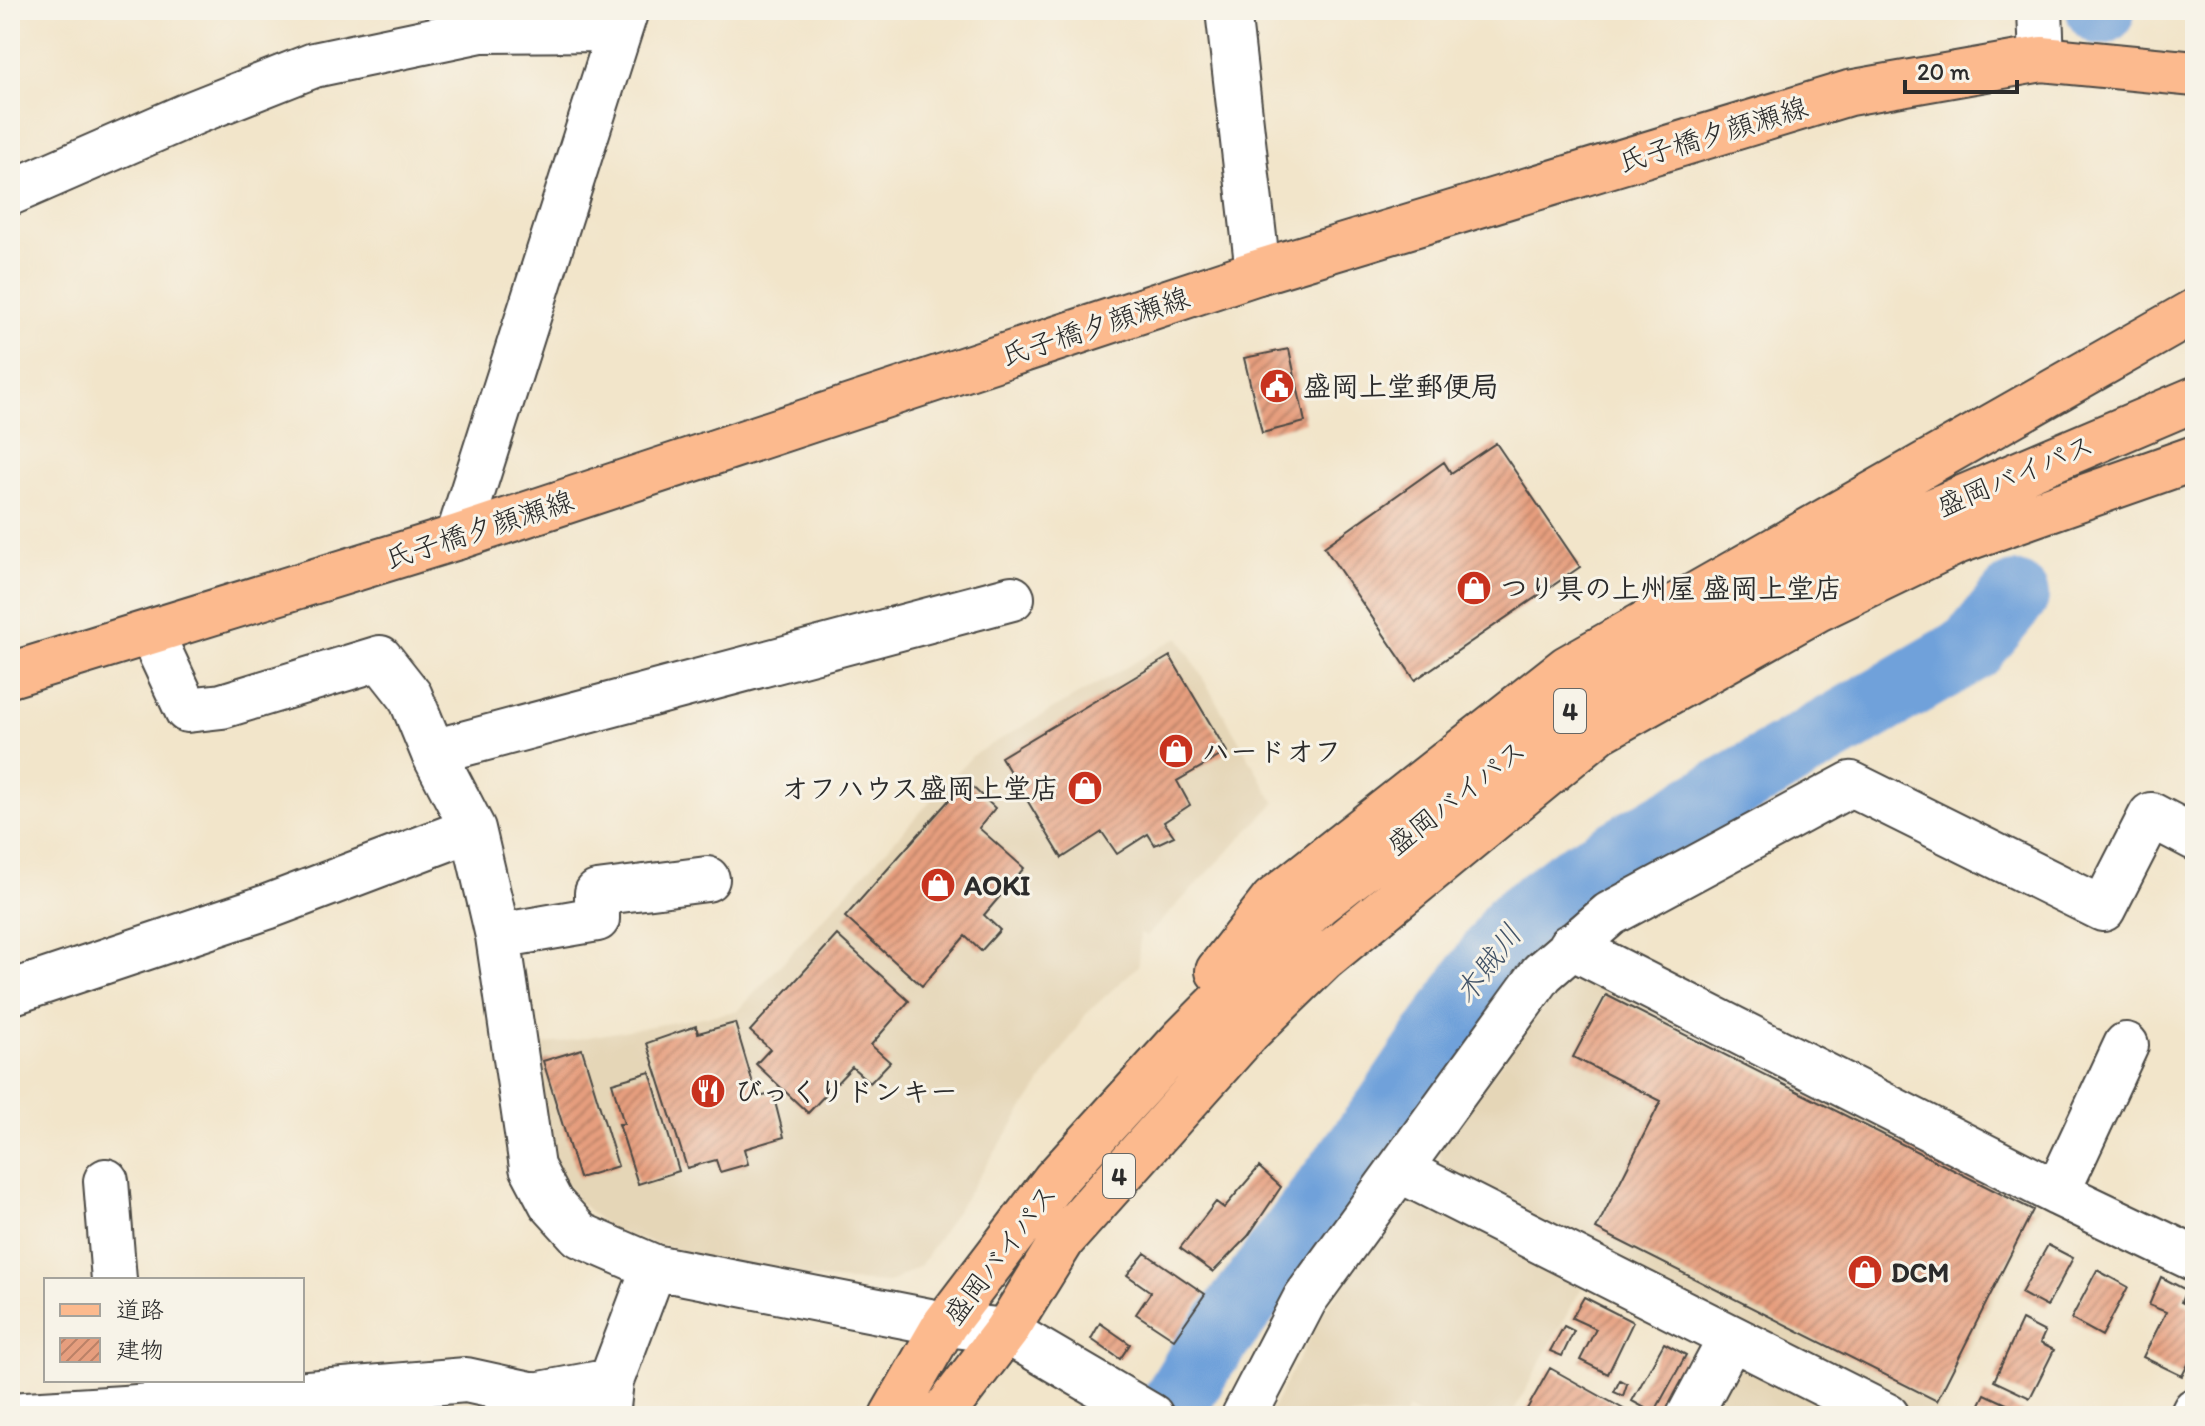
<svg xmlns="http://www.w3.org/2000/svg" width="2205" height="1426" font-family="Itim,'Klee One',sans-serif">
	<defs>
		<pattern id="building-hatch" width="6" height="6" patternUnits="userSpaceOnUse" patternTransform="scale(2)"><rect width="6" height="6" fill="#e69e7e"/><path d="M-1 1l2-2M0 6l6-6M5 7l2-2" fill="none" stroke="#bb8167"/></pattern>
	</defs>
	<rect width="100%" height="100%" fill="#f7f3e8"/>
	<filter id="ink" filterUnits="userSpaceOnUse"><feTurbulence type="fractalNoise" baseFrequency=".0125" numOctaves="2"/><feDisplacementMap in="SourceGraphic" scale="16" xChannelSelector="R" yChannelSelector="G"/><feConvolveMatrix kernelMatrix="1 2 1 2 8 2 1 2 1" color-interpolation-filters="sRGB"/></filter>
	<filter id="wash" filterUnits="userSpaceOnUse"><feTurbulence type="fractalNoise" baseFrequency=".006" numOctaves="4" result="noise"/><feDisplacementMap in="SourceGraphic" scale="32" xChannelSelector="R" yChannelSelector="G"/><feGaussianBlur stdDeviation="1.8" result="paint"/><feColorMatrix in="noise" values="0 0 0 0 0 0 0 0 0 0 0 0 0 0 0 0 0 1.4 0 .05"/><feComposite in="paint" operator="in"/></filter>
	<g filter="url(#wash)">
		<rect width="100%" height="100%" fill="#f2e5ca"/>
		<path fill="#e5d6b7" d="M 1179,637 L 1275,803 L 1147,936 L 1140,933 L 1138,966 L 1086,1014 L 920,1266 L 889,1283 L 794,1278 L 689,1254 L 611,1230 L 580,1203 L 557,1170 L 544,1121 L 537,1046 L 738,1011 L 973,755 Z
			M 1591,981 L 2040,1205 L 1935,1416 L 1708,1416 L 1731,1372 L 1602,1251 L 1511,1416 L 1421,1416 L 1407,1409 L 1404,1416 L 1268,1416 L 1322,1314 L 1398,1210 L 1400,1201 L 1416,1197 L 1441,1164 L 1439,1148 L 1517,1042 L 1561,986 Z"/>
		<g fill="none" stroke-linecap="round" stroke-linejoin="round">
			<path stroke="#70a1da" stroke-width="68" d="M 2100,10 L 2101,11
				M 1167,1416 L 1201,1360 L 1388,1109 L 1514,923 L 1570,881 L 1972,648 L 2015,596"/>
		</g>
		<g id="blocks">
			<path fill="url(#building-hatch)" d="M 1289,349 L 1305,422 L 1262,433 L 1244,358 Z
				M 1496,443 L 1580,567 L 1415,680 L 1324,547 L 1444,462 L 1451,473 Z
				M 1170,656 L 1227,752 L 1177,781 L 1190,805 L 1164,822 L 1174,836 L 1155,845 L 1148,834 L 1117,854 L 1102,832 L 1062,858 L 1001,757 Z
				M 966,781 L 995,808 L 979,828 L 1024,868 L 984,915 L 1000,930 L 981,951 L 965,936 L 922,986 L 845,917 Z
				M 837,935 L 909,1001 L 871,1045 L 890,1062 L 870,1083 L 852,1067 L 808,1113 L 756,1064 L 770,1049 L 750,1031 Z
				M 1606,995 L 2033,1210 L 1937,1401 L 1596,1229 L 1661,1101 L 1573,1057 Z
				M 735,1023 L 757,1097 L 773,1094 L 784,1137 L 744,1149 L 748,1164 L 720,1172 L 716,1160 L 687,1168 L 647,1043 L 696,1026 L 698,1033 Z
				M 582,1049 L 618,1166 L 579,1178 L 543,1061 Z
				M 650,1072 L 679,1171 L 638,1184 L 619,1124 L 624,1124 L 612,1083 Z
				M 1259,1167 L 1281,1187 L 1248,1236 L 1213,1272 L 1180,1248 L 1216,1202 L 1224,1208 Z
				M 2048,1245 L 2073,1258 L 2047,1307 L 2021,1293 Z
				M 1145,1253 L 1205,1294 L 1174,1339 L 1136,1314 L 1151,1292 L 1127,1275 Z
				M 2097,1270 L 2128,1287 L 2102,1336 L 2071,1319 Z
				M 2161,1277 L 2186,1290 L 2181,1302 L 2195,1309 L 2195,1351 L 2182,1376 L 2143,1357 L 2166,1312 L 2149,1305 Z
				M 1584,1297 L 1633,1322 L 1608,1374 L 1580,1360 L 1596,1329 L 1572,1318 Z
				M 2022,1320 L 2045,1332 L 2040,1343 L 2054,1350 L 2030,1398 L 1994,1381 Z
				M 1100,1323 L 1130,1344 L 1120,1359 L 1091,1339 Z
				M 1564,1326 L 1574,1331 L 1562,1356 L 1550,1351 Z
				M 1664,1343 L 1686,1355 L 1654,1413 L 1632,1401 Z
				M 1550,1368 L 1636,1416 L 1523,1416 Z
				M 1620,1380 L 1627,1384 L 1623,1396 L 1614,1392 Z
				M 1985,1394 L 2024,1412 L 2022,1416 L 1974,1416 Z"/>
		</g>
	</g>
	<g filter="url(#ink)">
		<use href="#blocks" fill-opacity="0" stroke="#494743" stroke-width="2"/>
		<g fill="none" stroke-linecap="round" stroke-linejoin="round">
			<defs>
				<path id="minor" d="M 1228,10 L 1258,272
					M 2040,10 L 2042,59
					M 10,193 L 193,113 L 314,65 L 481,30 L 620,29
					M 458,537 L 626,10
					M 151,633 L 187,710 L 222,706 L 380,658 L 410,696 L 433,752 L 473,829 L 498,936 L 532,1167 L 551,1203 L 580,1235 L 654,1267 L 945,1324 L 1006,1331 L 1151,1416
					M 433,752 L 1012,598
					M 498,936 L 597,919 L 597,893 L 707,879
					M 1570,946 L 2057,1193 L 2195,1259
					M 10,993 L 267,907 L 473,829
					M 1400,1170 L 1887,1416
					M 106,1181 L 114,1280
					M 2057,1193 L 2126,1045
					M 10,1415 L 124,1408 L 466,1380 L 535,1395 L 611,1381
					M 607,1416 L 611,1381 L 654,1267
					M 1244,1416 L 1305,1299 L 1542,973 L 1610,914 L 1851,784 L 2103,909 L 2151,815 L 2195,838
					M 1689,1416 L 1731,1338
					M 2192,1416 L 2195,1410"/>
				<path id="major" d="M 10,675 L 458,537 L 1258,272 L 1849,93 L 2042,59 L 2195,74"/>
				<path id="highway" d="M 1218,971 L 1273,900 L 1567,668 L 2195,311
					M 892,1416 L 945,1324 L 1054,1181 L 1183,1039 L 1318,904 L 1493,768 L 1628,668 L 1920,516 L 2195,399
					M 941,1416 L 1006,1331 L 1063,1239 L 1248,1032 L 1323,959 L 1600,731 L 1816,610 L 1959,541 L 2195,458"/>
			</defs>
			<use href="#minor" stroke="#494743" stroke-width="48"/>
			<use href="#major" stroke="#494743" stroke-width="48"/>
			<use href="#highway" stroke="#494743" stroke-width="48"/>
			<use href="#minor" stroke="#fff" stroke-width="44"/>
			<use href="#major" stroke="#fcba8e" stroke-width="44"/>
			<use href="#highway" stroke="#fcba8e" stroke-width="44"/>
		</g>
	</g>
	<defs>
		<symbol id="civic-disc" viewBox="-11 -11 22 22"><circle r="9.5" fill="#c8321e" stroke="#f7f3e8"/><path d="M-.6-6.5H3V-4.5H.6V-3L4-1V1h2V6H-6V1h2V-1L-.6-3ZM-1.2 2.5V6h2.4V2.5Z" fill="#fff"/></symbol>
		<symbol id="shop-disc" viewBox="-11 -11 22 22"><circle r="9.5" fill="#c8321e" stroke="#f7f3e8"/><path d="M-5-2.5h2.3a2.7 3.5 0 0 1 5.4 0H5L5.5 6h-11ZM-1.5-2.5h3a1.5 2.3 0 0 0-3 0Z" fill="#fff"/></symbol>
		<symbol id="restaurant-disc" viewBox="-11 -11 22 22"><circle r="9.5" fill="#c8321e" stroke="#f7f3e8"/><path d="M-5-6h1v4h1v-4h1v4h1v-4h1v5L-1.5 .5V6h-2V.5L-5-1ZM5-6V6H3V1.5H1.5Q1.5-4 5-6Z" fill="#fff"/></symbol>
	</defs>
	<g fill-rule="evenodd">
		<use href="#civic-disc" x="1257" y="366" width="40" height="40"/>
		<use href="#shop-disc" x="1454" y="568" width="40" height="40"/>
		<use href="#shop-disc" x="1156" y="731" width="40" height="40"/>
		<use href="#shop-disc" x="1065" y="768" width="40" height="40"/>
		<use href="#shop-disc" x="918" y="865" width="40" height="40"/>
		<use href="#restaurant-disc" x="688" y="1071" width="40" height="40"/>
		<use href="#shop-disc" x="1845" y="1252" width="40" height="40"/>
	</g>
	<g text-anchor="middle" stroke-width="6" stroke-linejoin="round" paint-order="stroke">
		<g fill="#f7f3e8" stroke="#686764" stroke-width="2">
			<rect x="1554" y="689" width="32" height="44" rx="6"/>
			<rect x="1103" y="1154" width="32" height="44" rx="6"/>
		</g>
		<g font-size="26" font-weight="bold" fill="#2b2b2b">
			<text x="1570" y="720">4</text>
			<text x="1119" y="1185">4</text>
		</g>
		<g font-size="28" fill="#2b2b2b" stroke="#f7f3e8">
			<text transform="translate(1713 134) rotate(-17)" y="10">氏子橋夕顔瀬線</text>
			<text transform="translate(1095 326) rotate(-18)" y="10">氏子橋夕顔瀬線</text>
			<text transform="translate(2015 475) rotate(-23)" y="10">盛岡バイパス</text>
			<text transform="translate(479 529) rotate(-18)" y="10">氏子橋夕顔瀬線</text>
			<text transform="translate(1456 797) rotate(-38)" y="10">盛岡バイパス</text>
			<text transform="translate(1000 1254) rotate(-53)" y="10">盛岡バイパス</text>
		</g>
		<g font-size="28" font-weight="bold" fill="#2b2b2b" stroke="#f7f3e8" text-anchor="start">
			<text x="1303" y="396">盛岡上堂郵便局</text>
			<text x="1500" y="598">つり具の上州屋 盛岡上堂店</text>
			<text x="1202" y="761">ハードオフ</text>
			<text x="1059" y="798" text-anchor="end">オフハウス盛岡上堂店</text>
			<text x="964" y="895">AOKI</text>
			<text x="734" y="1101">びっくりドンキー</text>
			<text x="1891" y="1282">DCM</text>
		</g>
		<g font-size="30" font-style="italic" fill="#435468" stroke="#f7f3e8">
			<text transform="translate(1488 964) rotate(-53)" y="10">木賊川</text>
		</g>
	</g>
	<rect width="2205" height="1426" fill="none" stroke="#f7f3e8" stroke-width="40"/>
	<rect x="44" y="1278" width="260" height="104" fill="#f7f3e8" stroke="#a5a39c" stroke-width="2"/>
	<rect x="60" y="1304" width="40" height="12" fill="#fcba8e" stroke="#a5a39c" stroke-width="2"/>
	<text x="116" y="1318" font-size="24" fill="#2b2b2b">道路</text>
	<rect x="60" y="1338" width="40" height="24" fill="url(#building-hatch)" stroke="#a5a39c" stroke-width="2"/>
	<text x="116" y="1358" font-size="24" fill="#2b2b2b">建物</text>
	<path d="M1905 80v12h112v-12" fill="none" stroke="#2b2b2b" stroke-width="4"/>
	<text x="1917" y="80" font-size="24" fill="#2b2b2b" stroke="#f7f3e8" stroke-width="6" paint-order="stroke">20 m</text>
</svg>
